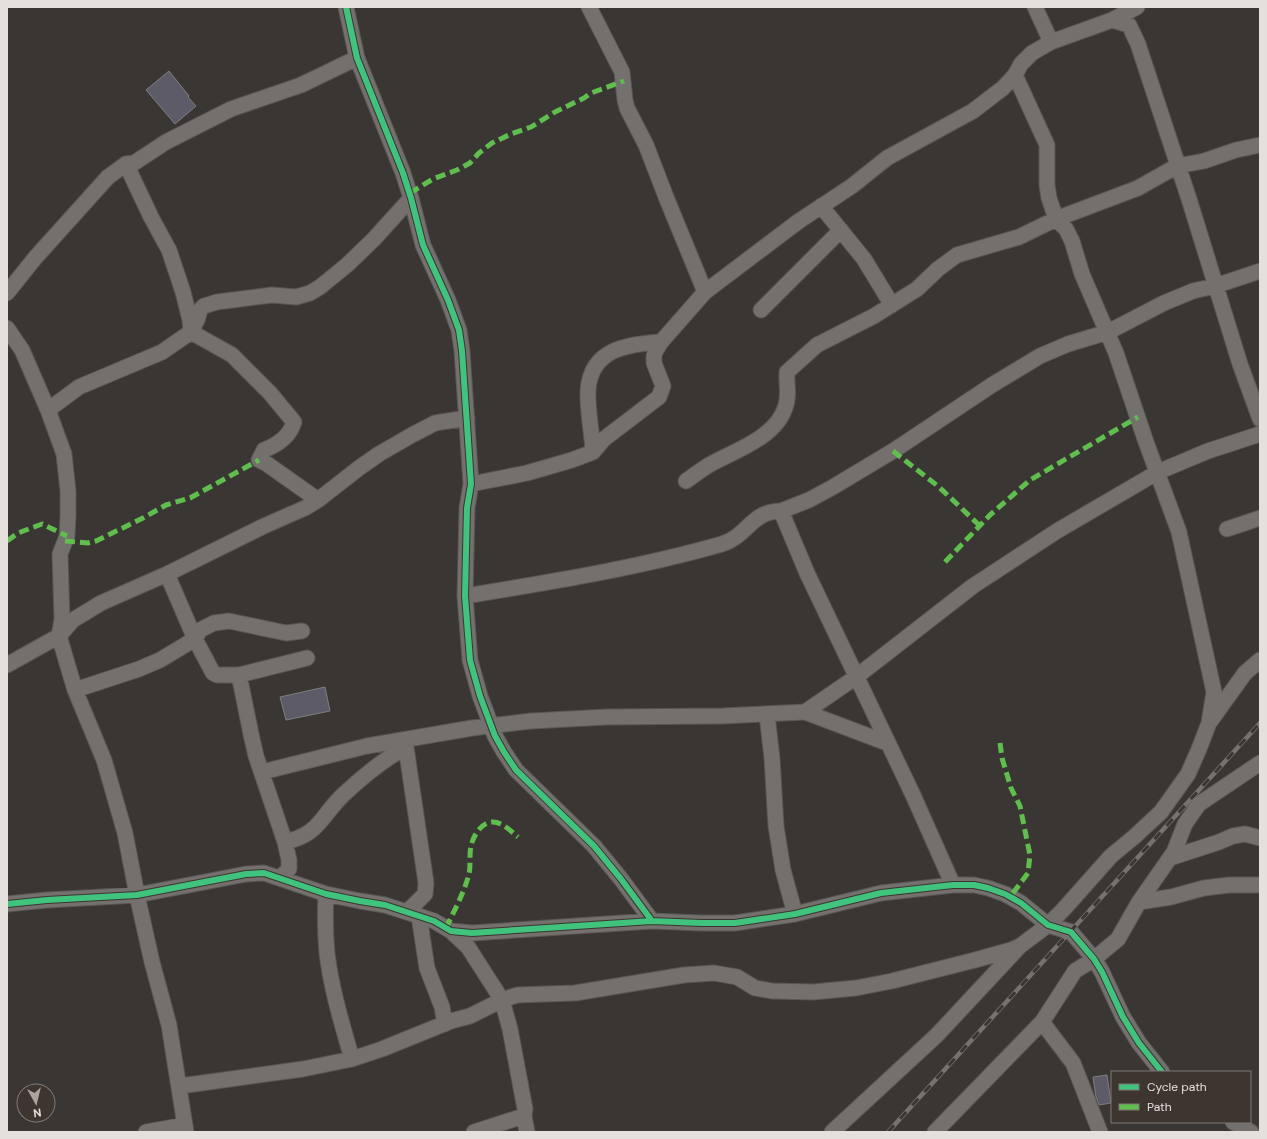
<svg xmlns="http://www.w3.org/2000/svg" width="1267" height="1139" font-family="'DM Sans',sans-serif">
	<rect width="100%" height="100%" fill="#3a3633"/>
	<path fill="#5e5b68" stroke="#7f7e7e" d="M 169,71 L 189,96 L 188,97 L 196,106 L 175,124 L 146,90 Z
		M 325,687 L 330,711 L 286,720 L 280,697 Z
		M 1107,1075 L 1111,1103 L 1099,1105 L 1096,1097 L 1093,1077 Z"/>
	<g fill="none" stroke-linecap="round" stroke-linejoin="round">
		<defs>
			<path id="minor" d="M 346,7 L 357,58 L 403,173 L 411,198 L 423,245 L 448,300 L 459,330 L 462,351 L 471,484 L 467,508 L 465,596 L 470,660 L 480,696 L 495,736 L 504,752 L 516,770 L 594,846 L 621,879 L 652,921
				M 589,7 L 622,72 L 625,100 L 627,108 L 646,145 L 666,197 L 705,292
				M 1035,7 L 1051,42
				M 1112,20 L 1129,25 L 1138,44 L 1189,199 L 1240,364 L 1260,419
				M 1015,75 L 1047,145 L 1047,185 L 1049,198 L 1056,219 L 1066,229 L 1072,241 L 1082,274 L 1116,353 L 1146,442 L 1179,532 L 1214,692 L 1209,723
				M 126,164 L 151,217 L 169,250 L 183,292 L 190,320 L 191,332 L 232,355 L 270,393 L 294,422 C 290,436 277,445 264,450 L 259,460 L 267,464 L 318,500
				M 821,206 L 864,259 L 892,305
				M 7,293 L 35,258 L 108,177 L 126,164 L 134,163 L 166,142 L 231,109 L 301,85 L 357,58
				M 761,310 L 841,230
				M 7,328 L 22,350 L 48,410 L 64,454 L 68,491 L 68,516 L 67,536 L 60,554 L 62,619 L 59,636 L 75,690 L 104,760 L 125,833 L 137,895 L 152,962 L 169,1025 L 186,1132
				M 48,410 L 79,387 L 162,352 L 191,332 L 197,320 L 200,310 L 204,306 L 217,302 L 272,295 L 296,297 L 310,293 L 320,287 L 347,265 L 374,239 L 411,198
				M 593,452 C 592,431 587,410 588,390 C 591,349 627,344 661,342
				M 686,481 C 693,476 701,470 709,465 C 734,451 775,438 785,408 C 790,396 786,384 787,372 L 817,345 L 874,316 L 917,289 L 938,269 L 957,255 L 1019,237 L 1056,219 L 1138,188 L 1177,166 L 1204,161 L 1236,150 L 1260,145
				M 471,484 L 527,473 L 572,460 L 593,452 L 604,439 L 659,397 L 663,386 L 654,363 L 654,356 L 655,352 L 661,342 L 705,292 L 799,221 L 852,186 L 887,158 L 973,111 L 1003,88 L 1015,75 L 1021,64 L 1032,53 L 1051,42 L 1112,20 L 1137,7
				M 1227,529 L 1260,518
				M 167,574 L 195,639 L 213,673 L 217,675 L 239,675 L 251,734 L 256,756 L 285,842 L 289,860 L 289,869 L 280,878
				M 465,596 C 551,582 638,568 722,544 C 748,536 751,511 781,511
				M 7,665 L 59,636 L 73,620 L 101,603 L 167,574 L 264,526 L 305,508 L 318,500 L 359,468 L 379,454 L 412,435 L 435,423 L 467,418
				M 239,675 L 307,658
				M 75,690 L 139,669 L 160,660 L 195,639 L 200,630 L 214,623 L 229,621 L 286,633 L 302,631
				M 805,712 L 856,677 L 973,586 L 1057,531 L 1158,472 L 1208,451 L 1260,434
				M 767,715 L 772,758 L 776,826 L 783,870 L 795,914
				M 403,740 L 406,747 L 426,883 L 425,894 L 408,911
				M 262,772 L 367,746 L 472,728 L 531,721 L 607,717 L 722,716 L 805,712 L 887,743
				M 285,842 C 320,834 320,817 343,795 C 362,777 383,760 406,747
				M 1170,858 L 1219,842 L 1233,836 L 1245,834 L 1260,838
				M 953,885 L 913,795 L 807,573 L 781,511 L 809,500 L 833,487 L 893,451 L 992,385 L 1040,356 L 1068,344 L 1108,332 L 1164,303 L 1193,291 L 1215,286 L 1260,271
				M 326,894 C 325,914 325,933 327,953 C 331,988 342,1024 352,1059
				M 1139,902 L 1171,897 L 1204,888 L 1229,885 L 1260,885
				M 7,904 L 47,900 L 137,895 L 246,874 L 264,873 L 326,894 L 360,901 L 385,905 L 434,921 L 451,931 L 472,933 L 652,921 L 701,923 L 735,923 L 795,914 L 881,893 L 953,885 L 974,885 L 988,888 L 1005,894 L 1021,903 L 1048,925 L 1071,932 L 1094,959 L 1102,972 L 1123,1017 L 1139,1043 L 1162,1072
				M 419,916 L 427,968 L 442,1007 L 445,1024
				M 451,931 L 468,947 L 502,1000 L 510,1029 L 525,1109 L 524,1116 L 474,1132
				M 1042,1022 L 1073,1063 L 1100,1132
				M 180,1086 L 303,1069 L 352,1059 L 382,1049 L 451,1021 L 470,1016 L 502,1000 L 517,995 L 575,993 L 684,975 L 714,973 L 737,977 L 755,988 L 772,991 L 813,992 L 856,988 L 892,981 L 975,960 L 1011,950 L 1020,946
				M 524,1116 L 527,1132
				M 1233,1122 L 1251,1132
				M 146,1132 L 185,1125
				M 832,1132 L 937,1035 L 1020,946 L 1048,925 L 1063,910 L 1111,856 L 1134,837 L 1161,812 L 1188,774 L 1199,749 L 1209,723 L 1245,673 L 1260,660
				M 935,1132 L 1042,1022 L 1075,971 L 1094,959 L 1118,939 L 1139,902 L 1174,852 L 1185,824 L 1199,804 L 1260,763"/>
		</defs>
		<use href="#minor" stroke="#585552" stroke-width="17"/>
		<use href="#minor" stroke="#73706e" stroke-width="15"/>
		<defs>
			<path id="rail" d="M 888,1132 L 1260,723"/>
		</defs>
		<use href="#rail" stroke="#75726f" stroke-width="4.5"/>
		<use href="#rail" stroke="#3d3530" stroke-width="3" stroke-dasharray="9" stroke-linecap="butt"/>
		<path stroke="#5fbe4e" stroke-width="5" stroke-dasharray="10 5" stroke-linecap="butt" d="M 410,193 L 433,179 L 457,170 L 470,163 L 479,153 L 492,143 L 511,134 L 531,127 L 555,112 L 584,98 L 591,93 L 624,81
			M 893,451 L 939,487 L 979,525
			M 7,541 L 18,533 L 42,524 L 67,536
			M 65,541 L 88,543 L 96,541 L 143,518 L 166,505 L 190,498 L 259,460
			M 945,562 L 990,515 L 1030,480 L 1138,417
			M 1000,743 L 1002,758 L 1011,788 L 1020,806 L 1030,855 L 1028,873 L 1010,897
			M 446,928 C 454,911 464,893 469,874 C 471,865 469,855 471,846 C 474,833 485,816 501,824 C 507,827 513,833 518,837"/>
		<defs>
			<path id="cycleway" d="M 346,7 L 357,58 L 403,173 L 411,198 L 423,245 L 448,300 L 459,330 L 462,351 L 471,484 L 467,508 L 465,596 L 470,660 L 480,696 L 495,736 L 504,752 L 516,770 L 594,846 L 621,879 L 652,921
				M 7,904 L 47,900 L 137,895 L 246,874 L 264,873 L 326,894 L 360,901 L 385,905 L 434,921 L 451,931 L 472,933 L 652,921 L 701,923 L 735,923 L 795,914 L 881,893 L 953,885 L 974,885 L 988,888 L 1005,894 L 1021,903 L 1048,925 L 1071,932 L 1094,959 L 1102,972 L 1123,1017 L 1139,1043 L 1162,1072"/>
		</defs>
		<use href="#cycleway" stroke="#3d3530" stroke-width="8"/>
		<use href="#cycleway" stroke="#40c37c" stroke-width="6"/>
	</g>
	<rect width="1267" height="1139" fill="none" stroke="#e5e0dc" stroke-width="16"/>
	<rect x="1111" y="1071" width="140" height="52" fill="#3d3530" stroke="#807975"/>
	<rect x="1119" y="1084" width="20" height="6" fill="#40c37c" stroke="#807975"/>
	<text x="1147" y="1091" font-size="12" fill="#e5e0dc">Cycle path</text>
	<rect x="1119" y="1104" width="20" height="6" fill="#5fbe4e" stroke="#807975"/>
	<text x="1147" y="1111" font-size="12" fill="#e5e0dc">Path</text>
	<g transform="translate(36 1103) rotate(172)"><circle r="19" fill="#3d3530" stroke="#807975"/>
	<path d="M0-3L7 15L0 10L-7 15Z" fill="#a9a4a1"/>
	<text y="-6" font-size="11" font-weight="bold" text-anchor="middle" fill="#e5e0dc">N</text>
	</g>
</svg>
